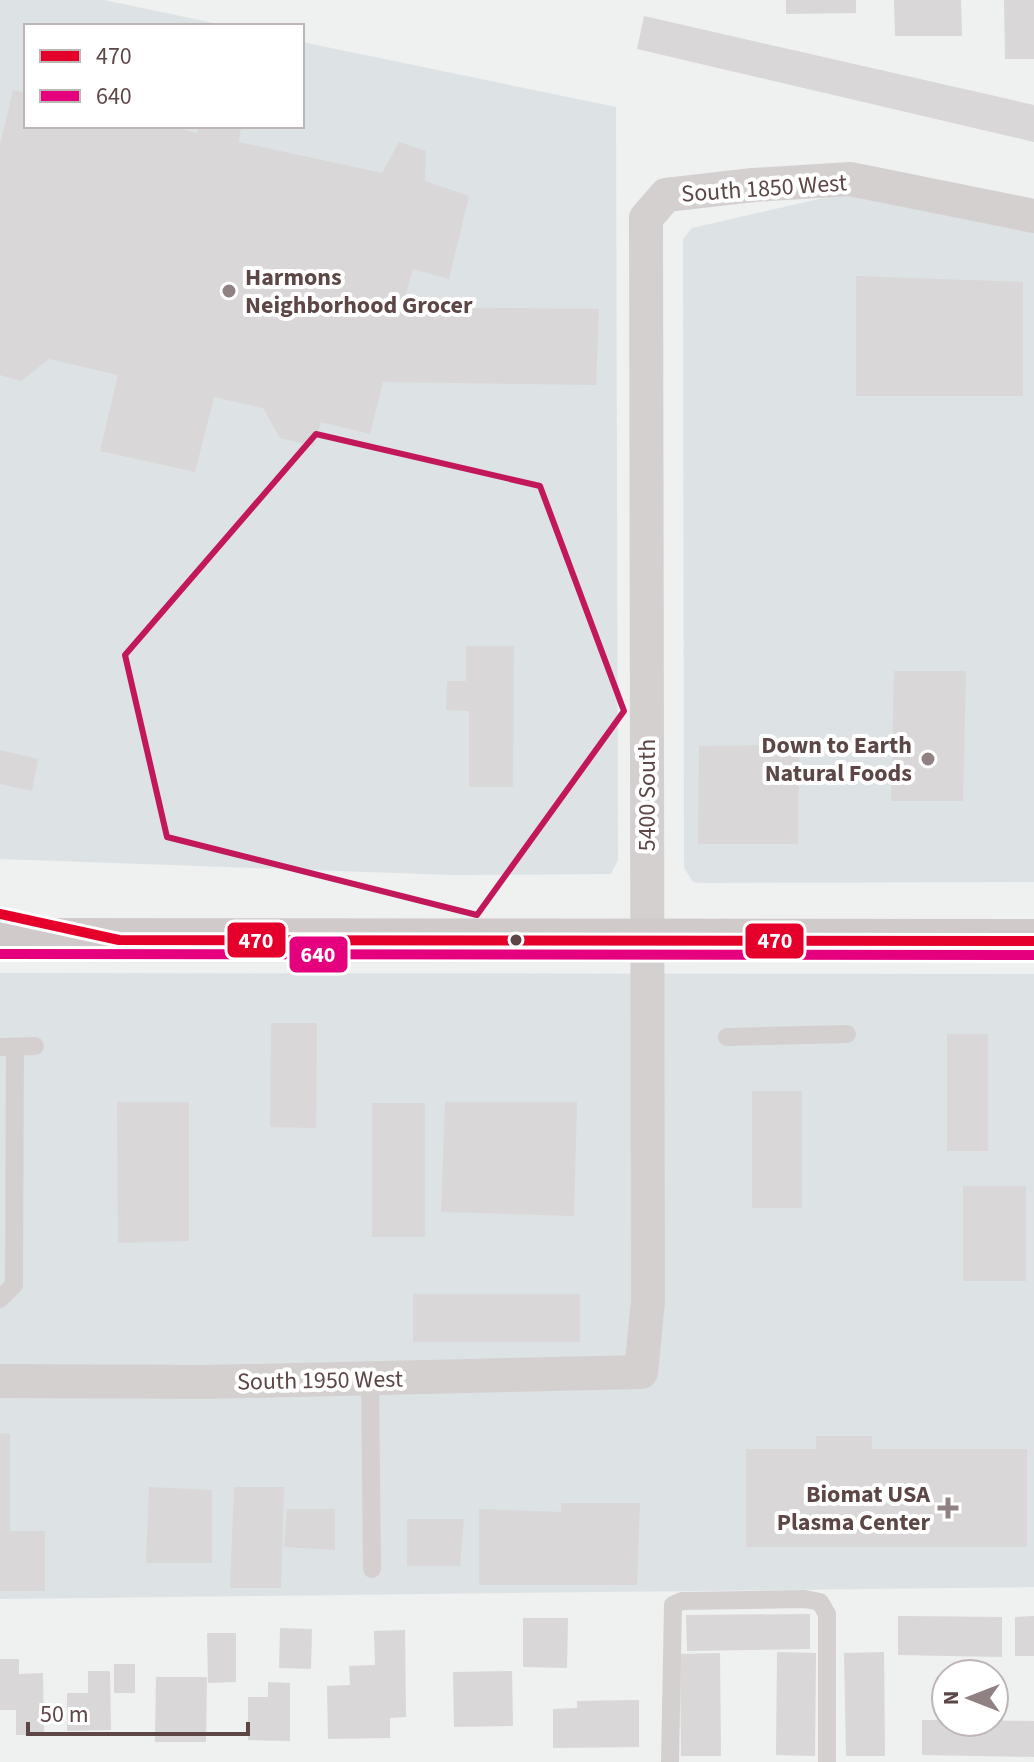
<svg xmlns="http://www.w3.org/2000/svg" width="1034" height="1762" font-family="'Source Sans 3',sans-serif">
	<rect width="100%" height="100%" fill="#eff0f0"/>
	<path fill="#dde2e5" d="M 0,0 L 104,0 L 228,26 L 26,26 L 26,126 L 302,126 L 302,42 L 616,107 L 618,860 L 611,874 L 452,875 L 0,859 Z
		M 845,193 L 1034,226 L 1034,882 L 700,883 L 693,882 L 684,868 L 683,239 L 692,228 Z
		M 0,973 L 1034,974 L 1034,1587 L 0,1599 Z"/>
	<path fill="#d9d7d7" d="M 786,0 L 856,0 L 856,13 L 786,14 Z
		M 894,0 L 961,0 L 962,36 L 895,36 Z
		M 1004,0 L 1034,0 L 1034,59 L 1005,59 Z
		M 644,16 L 1034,105 L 1034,142 L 637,49 Z
		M 13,90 L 26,93 L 26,126 L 168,126 L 197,133 L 200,126 L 241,126 L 239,142 L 382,173 L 399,142 L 426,151 L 425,181 L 469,196 L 449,279 L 413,269 L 402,307 L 599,309 L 596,385 L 383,382 L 370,434 L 321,422 L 313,446 L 280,438 L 263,408 L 214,397 L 195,472 L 100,451 L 118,375 L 49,359 L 21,381 L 0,375 L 0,145 Z
		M 856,276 L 1023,282 L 1023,396 L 856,396 Z
		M 466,646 L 514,646 L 513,787 L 469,787 L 469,711 L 446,710 L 447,681 L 466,681 Z
		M 894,671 L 966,671 L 963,801 L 891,801 Z
		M 799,745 L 798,844 L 698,844 L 699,746 Z
		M 0,750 L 38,759 L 32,791 L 0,784 Z
		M 271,1023 L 317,1023 L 316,1128 L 270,1127 Z
		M 947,1034 L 988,1034 L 988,1151 L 947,1151 Z
		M 752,1091 L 802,1091 L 802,1208 L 752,1208 Z
		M 117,1102 L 189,1102 L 189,1241 L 118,1243 Z
		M 445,1102 L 577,1102 L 574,1216 L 441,1212 Z
		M 372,1103 L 425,1103 L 425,1237 L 372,1237 Z
		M 963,1186 L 1026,1186 L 1026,1281 L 963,1281 Z
		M 413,1294 L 580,1294 L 580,1342 L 413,1342 Z
		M 0,1433 L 10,1434 L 10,1531 L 45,1531 L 45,1591 L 0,1591 Z
		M 816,1436 L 872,1436 L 872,1449 L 1027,1449 L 1027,1547 L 746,1547 L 746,1449 L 816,1449 Z
		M 149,1487 L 212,1490 L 212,1563 L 146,1563 Z
		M 234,1487 L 284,1487 L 281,1588 L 230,1588 Z
		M 561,1503 L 640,1503 L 637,1585 L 479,1585 L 479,1509 L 561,1512 Z
		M 287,1509 L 335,1509 L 335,1550 L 284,1547 Z
		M 407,1519 L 464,1519 L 460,1566 L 407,1566 Z
		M 810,1614 L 810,1649 L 687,1651 L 686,1615 Z
		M 898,1616 L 1002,1617 L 1002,1657 L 898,1655 Z
		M 1034,1616 L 1034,1656 L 1015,1656 L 1015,1617 Z
		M 523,1618 L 568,1618 L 567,1668 L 523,1667 Z
		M 280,1628 L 312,1629 L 311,1669 L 279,1668 Z
		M 405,1630 L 406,1717 L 390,1718 L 390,1738 L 328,1739 L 327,1686 L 350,1685 L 349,1666 L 375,1665 L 374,1631 Z
		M 207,1633 L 236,1633 L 236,1682 L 208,1683 Z
		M 777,1652 L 816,1653 L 815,1756 L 776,1755 Z
		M 884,1652 L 885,1756 L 846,1756 L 844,1653 Z
		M 720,1653 L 721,1756 L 681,1756 L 680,1654 Z
		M 0,1659 L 19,1659 L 19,1674 L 43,1673 L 44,1735 L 16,1735 L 16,1710 L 0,1710 Z
		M 114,1664 L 135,1664 L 135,1693 L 114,1693 Z
		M 88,1671 L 110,1671 L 111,1730 L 67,1731 L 67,1693 L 88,1693 Z
		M 512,1671 L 513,1726 L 454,1727 L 453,1672 Z
		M 156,1677 L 207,1677 L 206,1742 L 155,1742 Z
		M 268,1682 L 290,1683 L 290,1741 L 248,1740 L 248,1697 L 268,1697 Z
		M 639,1700 L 639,1747 L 553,1748 L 553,1709 L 577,1708 L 577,1701 Z
		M 922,1720 L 1034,1721 L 1034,1757 L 922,1755 Z"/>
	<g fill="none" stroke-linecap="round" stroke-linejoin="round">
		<path stroke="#d5d0d0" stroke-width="18" d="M 727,1037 L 847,1034
			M 0,1047 L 35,1046
			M 0,1299 L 14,1285 L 15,1047
			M 370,1378 L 372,1569
			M 670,1762 L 673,1605 L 682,1601 L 805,1599 L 820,1602 L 827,1614 L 827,1762"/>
		<path stroke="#d5d0d0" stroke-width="34" d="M 0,1381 L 206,1382 L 641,1372 L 648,1301 L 646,218 L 666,195 L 753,185 L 850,179 L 1034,216"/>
		<path stroke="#d0caca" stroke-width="44" d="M 0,940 L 1034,941"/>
		<defs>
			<path id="bus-1" d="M 0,914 L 119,940 L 1034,941"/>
			<path id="bus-2" d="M 0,954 L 1034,955"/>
		</defs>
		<use href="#bus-1" stroke="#fff" stroke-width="16"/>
		<use href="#bus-2" stroke="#fff" stroke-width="16"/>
		<use href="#bus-1" stroke="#e4002b" stroke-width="10"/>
		<use href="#bus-2" stroke="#e5007d" stroke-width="10"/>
	</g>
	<path fill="none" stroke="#c2185b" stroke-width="6" stroke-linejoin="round" d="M 316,434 L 540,486 L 624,711 L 477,915 L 167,837 L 125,655 Z"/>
	<g fill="#908282" stroke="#fff" stroke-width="3">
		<circle cx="229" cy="291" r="8"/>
		<circle cx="928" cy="759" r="8"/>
		<path d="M944 1496h8v8h8v8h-8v8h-8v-8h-8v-8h8z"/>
	</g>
	<circle fill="#5d4746" stroke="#fff" stroke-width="3" cx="516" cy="940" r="7"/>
	<g text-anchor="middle" stroke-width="8" stroke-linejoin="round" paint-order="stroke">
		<g font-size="24" fill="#5d4746" stroke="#fff">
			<text transform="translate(764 188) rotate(-4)" y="8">South 1850 West</text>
			<text transform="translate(647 795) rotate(-90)" y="8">5400 South</text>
			<text transform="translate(320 1380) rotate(-1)" y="8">South 1950 West</text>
		</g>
		<g font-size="24" font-weight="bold" fill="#5d4746" stroke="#fff" text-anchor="end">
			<text x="245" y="285" text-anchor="start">Harmons<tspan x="245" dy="28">Neighborhood Grocer</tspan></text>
			<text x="912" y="753">Down to Earth<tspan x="912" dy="28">Natural Foods</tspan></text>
			<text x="930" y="1502">Biomat USA<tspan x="930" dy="28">Plasma Center</tspan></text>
		</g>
	</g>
	<g stroke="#fff" stroke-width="3">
		<rect x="226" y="921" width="61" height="38" rx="8" fill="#e4002b"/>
		<rect x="744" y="922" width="61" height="38" rx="8" fill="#e4002b"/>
		<rect x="288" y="935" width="61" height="39" rx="8" fill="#e5007d"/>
	</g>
	<g font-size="22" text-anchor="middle" font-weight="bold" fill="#fff">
		<text x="256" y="948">470</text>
		<text x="775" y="948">470</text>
		<text x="318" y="962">640</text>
	</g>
	<rect x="24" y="24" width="280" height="104" fill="#ffffff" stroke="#beb5b5" stroke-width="2"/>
	<rect x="40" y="50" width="40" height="12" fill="#e4002b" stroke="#beb5b5" stroke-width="2"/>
	<text x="96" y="64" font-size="24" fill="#5d4746">470</text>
	<rect x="40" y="90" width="40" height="12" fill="#e5007d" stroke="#beb5b5" stroke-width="2"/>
	<text x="96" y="104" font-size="24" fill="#5d4746">640</text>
	<g transform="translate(970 1698) rotate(270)"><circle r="38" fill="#ffffff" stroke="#beb5b5" stroke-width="2"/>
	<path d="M0-6L14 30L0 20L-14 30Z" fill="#908282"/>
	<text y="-12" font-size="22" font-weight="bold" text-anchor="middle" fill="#5d4746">N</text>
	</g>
	<path d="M28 1722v12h220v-12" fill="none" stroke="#5d4746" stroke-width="4"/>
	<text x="40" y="1722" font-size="24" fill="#5d4746" stroke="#ffffff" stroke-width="6" paint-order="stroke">50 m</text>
</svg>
